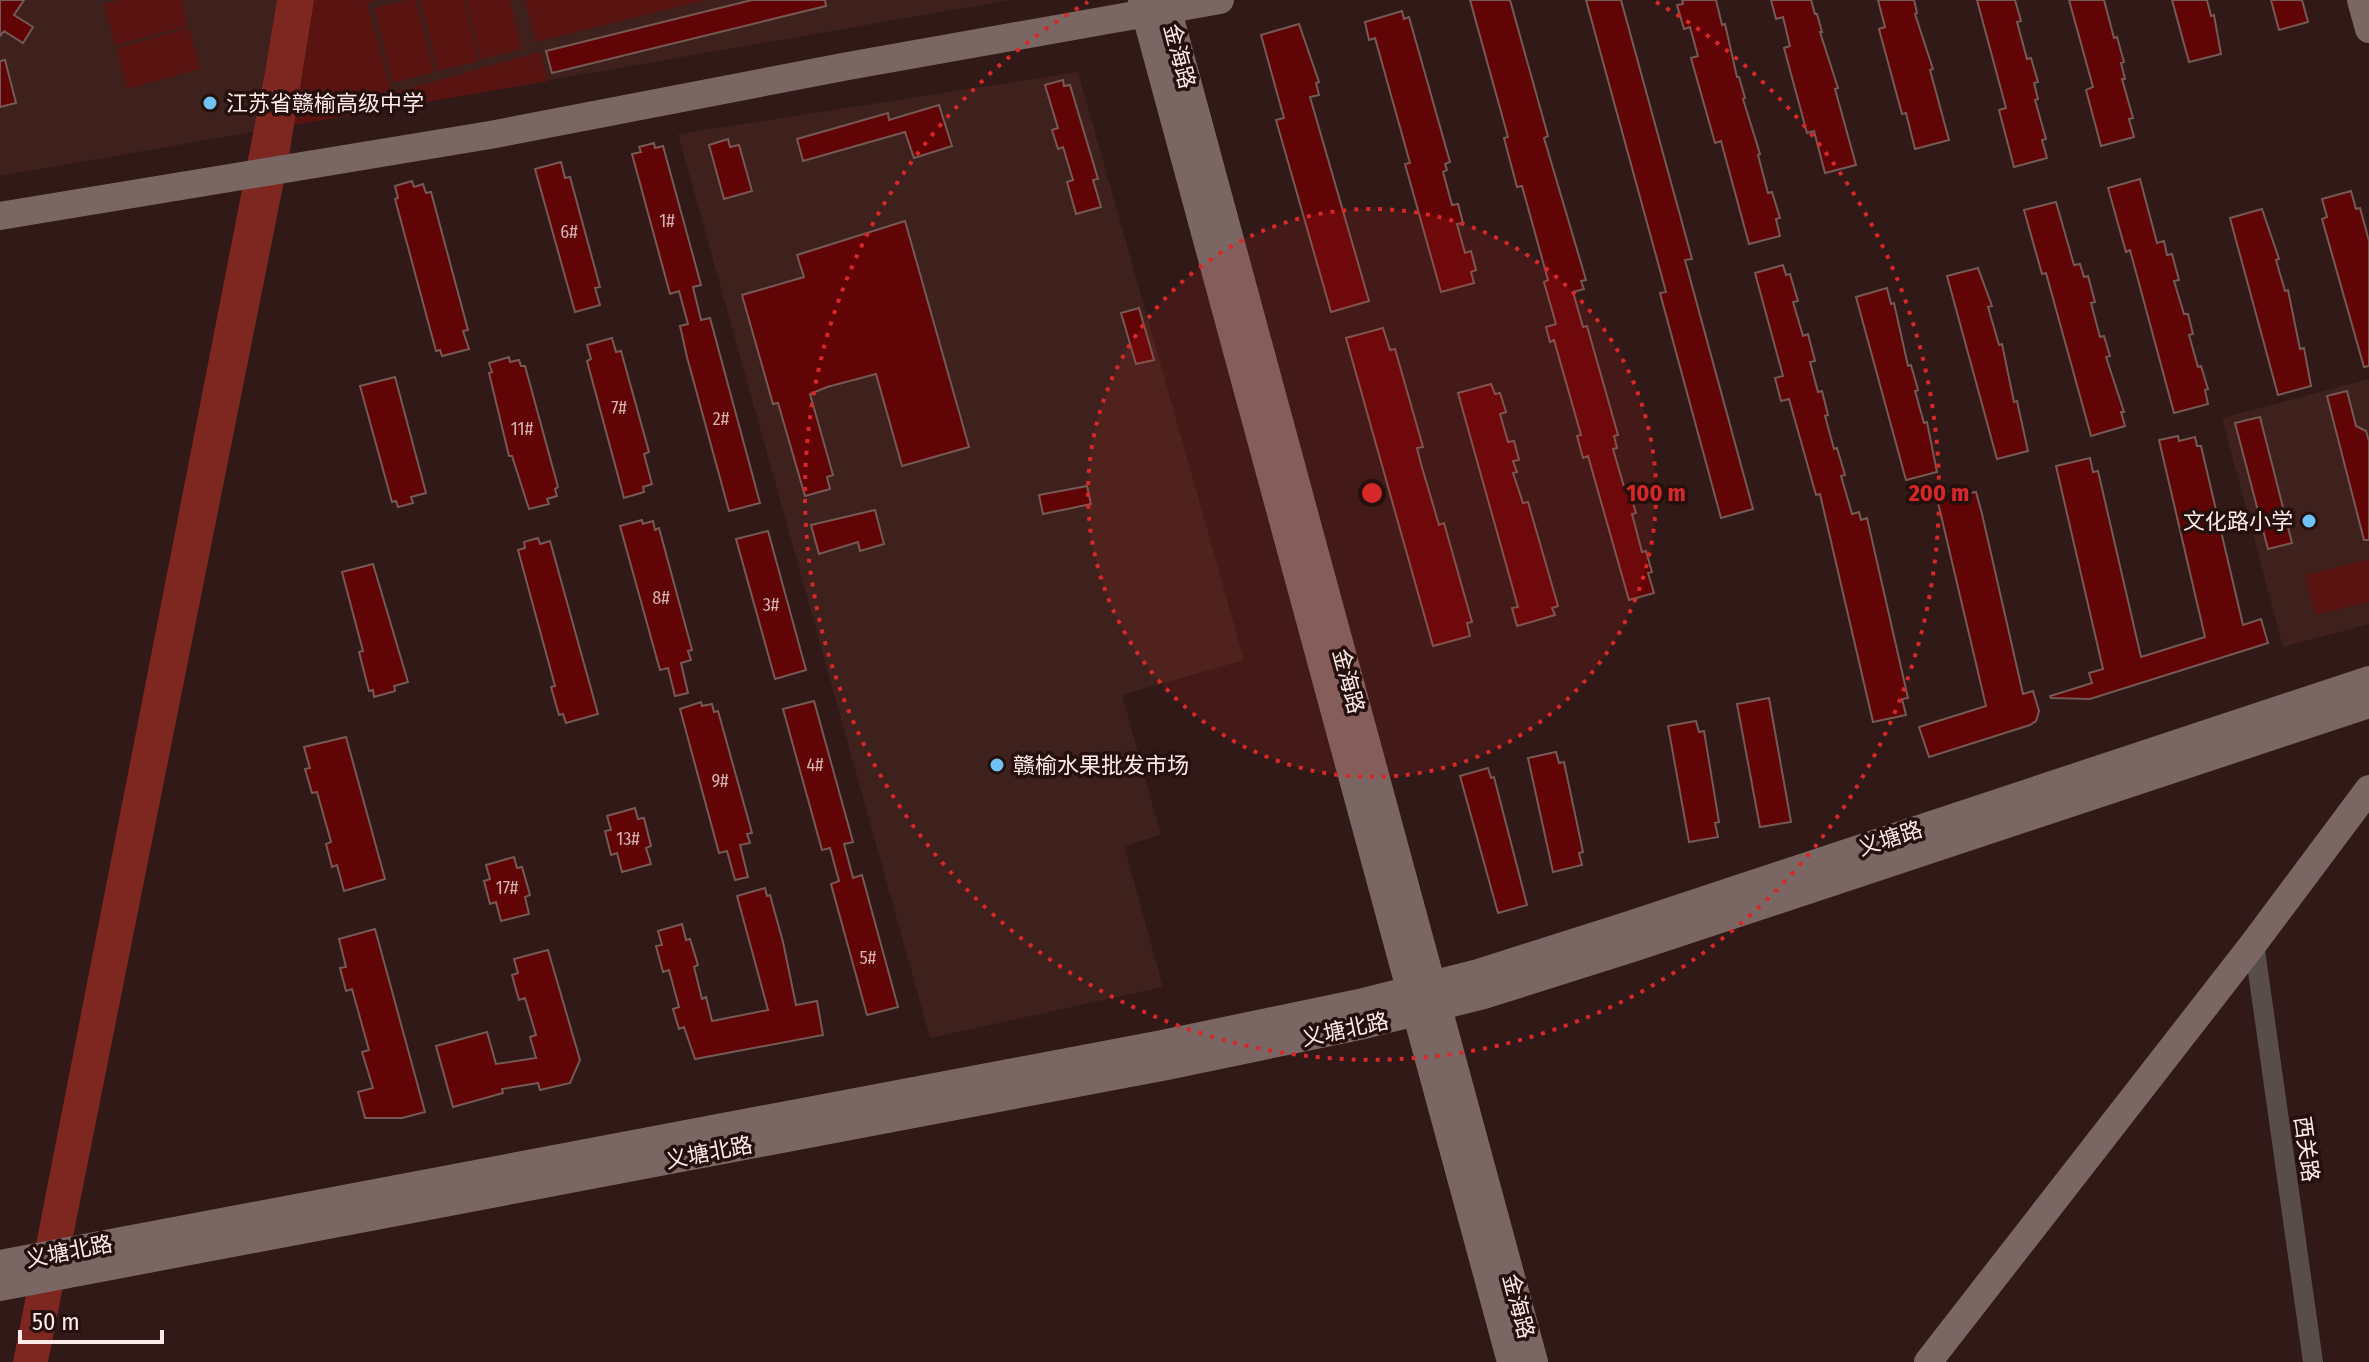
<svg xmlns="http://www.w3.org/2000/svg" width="2369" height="1362" font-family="'Fira Sans Condensed','Noto Sans SC',sans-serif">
	<rect width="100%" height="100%" fill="#301916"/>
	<path fill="#3e211d" d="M 0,0 L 1010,0 L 0,176 Z
		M 1078,72 L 1244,660 L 1122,695 L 1161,835 L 1124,846 L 1163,987 L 930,1038 L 678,134 Z
		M 2369,379 L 2369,624 L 2283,647 L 2222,418 Z"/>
	<path fill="#591411" d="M 119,0 L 182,0 L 188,26 L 115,45 L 104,4 Z
		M 314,0 L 376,0 L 367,3 L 392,93 L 540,52 L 548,81 L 294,125 Z
		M 408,0 L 416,0 L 434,72 L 393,83 L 374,8 Z
		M 420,0 L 464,0 L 479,61 L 438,71 Z
		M 466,0 L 510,0 L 522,49 L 481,59 Z
		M 525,0 L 706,0 L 536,42 Z
		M 189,28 L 200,69 L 127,89 L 116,48 Z
		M 2369,559 L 2369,602 L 2315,615 L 2305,575 Z"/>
	<path fill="#7e2620" d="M 277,0 L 314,0 L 289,156 L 48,1362 L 13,1362 L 265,72 Z"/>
	<path fill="#610406" stroke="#755955" stroke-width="2" d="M 0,0 L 24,0 L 14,15 L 33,27 L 23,43 L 4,31 L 0,36 Z
		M 752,0 L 825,0 L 826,6 L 552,73 L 546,51 Z
		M 1470,0 L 1510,0 L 1548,136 L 1544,138 L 1586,280 L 1581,281 L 1584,289 L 1573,292 L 1583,327 L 1587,326 L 1618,435 L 1614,436 L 1617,448 L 1613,449 L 1625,490 L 1629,489 L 1636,513 L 1632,514 L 1642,552 L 1646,551 L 1652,572 L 1648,573 L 1654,593 L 1629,600 L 1588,456 L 1583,458 L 1577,436 L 1581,435 L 1554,340 L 1550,342 L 1546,327 L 1556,324 L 1544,282 L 1548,280 L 1522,186 L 1517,187 L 1504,138 L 1508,137 Z
		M 1586,0 L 1621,0 L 1692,259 L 1685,260 L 1753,509 L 1721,518 L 1660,293 L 1666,292 Z
		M 1682,0 L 1716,0 L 1722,25 L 1725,24 L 1737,77 L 1739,77 L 1745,98 L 1743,99 L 1760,154 L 1758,155 L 1768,193 L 1772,192 L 1780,218 L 1776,219 L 1780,236 L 1749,244 L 1721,141 L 1715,143 L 1691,58 L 1698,56 L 1690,27 L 1684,29 L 1677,5 L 1683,4 Z
		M 1771,0 L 1811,0 L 1815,14 L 1817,14 L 1822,32 L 1820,32 L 1838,88 L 1835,89 L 1856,165 L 1825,173 L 1814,131 L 1807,133 L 1784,48 L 1790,46 L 1783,17 L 1776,19 Z
		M 1878,0 L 1914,0 L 1917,13 L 1915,14 L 1933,69 L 1930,70 L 1949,140 L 1915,149 L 1906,113 L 1902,114 L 1879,29 L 1885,27 Z
		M 1977,0 L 2015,0 L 2021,21 L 2017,22 L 2027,59 L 2031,58 L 2038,82 L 2034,83 L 2038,99 L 2035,100 L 2046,139 L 2042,140 L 2047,158 L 2014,167 L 1999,110 L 2006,108 Z
		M 2069,0 L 2104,0 L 2114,38 L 2117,37 L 2124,62 L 2121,63 L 2125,79 L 2122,79 L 2133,118 L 2129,119 L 2134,137 L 2101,146 L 2086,90 L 2093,87 Z
		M 2172,0 L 2207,0 L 2211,16 L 2214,15 L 2221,54 L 2189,62 Z
		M 2271,0 L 2302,0 L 2308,22 L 2279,30 Z
		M 1402,11 L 1404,19 L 1409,17 L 1450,162 L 1445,164 L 1447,170 L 1443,172 L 1452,205 L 1458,204 L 1463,223 L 1457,224 L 1465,253 L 1471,251 L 1476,270 L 1471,272 L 1474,283 L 1441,292 L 1405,164 L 1410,163 L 1375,38 L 1369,40 L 1365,22 Z
		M 1299,24 L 1319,82 L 1316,83 L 1319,95 L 1310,97 L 1369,301 L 1331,312 L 1276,120 L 1284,118 L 1261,35 Z
		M 5,60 L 16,103 L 0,107 L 0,61 Z
		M 1063,80 L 1064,86 L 1070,85 L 1098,179 L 1093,180 L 1101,207 L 1076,214 L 1067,182 L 1073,180 L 1063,147 L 1058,149 L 1052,130 L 1058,128 L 1045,85 Z
		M 939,105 L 952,146 L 914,158 L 905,132 L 803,161 L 797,139 L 888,113 L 889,120 Z
		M 728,139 L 730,147 L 739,145 L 752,191 L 724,199 L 709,145 Z
		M 654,143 L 655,148 L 663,146 L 701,285 L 693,287 L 701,320 L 710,318 L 760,503 L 729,511 L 687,357 L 680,326 L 688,324 L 679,291 L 670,294 L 632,154 L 641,152 L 639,147 Z
		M 561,162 L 565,178 L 570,177 L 600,287 L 595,288 L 600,305 L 575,312 L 535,169 Z
		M 2140,179 L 2157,243 L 2164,241 L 2167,255 L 2172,254 L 2179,280 L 2174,281 L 2184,314 L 2188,314 L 2193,334 L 2189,335 L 2198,367 L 2201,366 L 2208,389 L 2205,390 L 2208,404 L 2174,413 L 2130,250 L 2126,252 L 2108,188 Z
		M 412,181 L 414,187 L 423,184 L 426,193 L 431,192 L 468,330 L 463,331 L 469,349 L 442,356 L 440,350 L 436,351 L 395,199 L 398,198 L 395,186 Z
		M 2351,191 L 2356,209 L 2360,208 L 2369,241 L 2369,366 L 2364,367 L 2322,219 L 2327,217 L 2322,199 Z
		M 2056,202 L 2074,265 L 2080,264 L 2084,277 L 2088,276 L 2095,302 L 2091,303 L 2100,337 L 2104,336 L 2110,356 L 2106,357 L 2124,412 L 2121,412 L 2125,426 L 2091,436 L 2046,273 L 2042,274 L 2024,210 Z
		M 2262,209 L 2279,259 L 2276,260 L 2285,291 L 2288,290 L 2300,349 L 2304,348 L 2311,386 L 2278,395 L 2230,218 Z
		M 905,221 L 969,447 L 902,466 L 876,374 L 827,387 L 810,394 L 833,475 L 827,477 L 830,489 L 805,496 L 778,403 L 773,404 L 742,295 L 804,277 L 797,255 Z
		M 1783,265 L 1786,275 L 1790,274 L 1798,301 L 1793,302 L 1803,336 L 1808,334 L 1815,361 L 1810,362 L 1818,392 L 1822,391 L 1828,415 L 1825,416 L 1834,449 L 1837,448 L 1845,475 L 1841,476 L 1852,514 L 1859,512 L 1861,520 L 1867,518 L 1908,698 L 1902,699 L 1906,715 L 1873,722 L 1820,494 L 1816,495 L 1789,399 L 1781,401 L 1775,378 L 1783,376 L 1755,273 Z
		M 1978,268 L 1992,306 L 1988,307 L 1999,345 L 2002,344 L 2014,402 L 2017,401 L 2028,451 L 1997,459 L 1947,276 Z
		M 1887,288 L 1891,304 L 1894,303 L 1908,366 L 1911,365 L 1918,390 L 1915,391 L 1924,423 L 1927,422 L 1937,472 L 1906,480 L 1856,297 Z
		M 1139,308 L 1154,360 L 1136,364 L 1121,313 Z
		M 1383,328 L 1390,350 L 1395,349 L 1423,447 L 1417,448 L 1421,464 L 1439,525 L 1444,523 L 1472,622 L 1467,623 L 1470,636 L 1433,646 L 1346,338 Z
		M 612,338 L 616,352 L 621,351 L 649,452 L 644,454 L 652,484 L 643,487 L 644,492 L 624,498 L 587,361 L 591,359 L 587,345 Z
		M 509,357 L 510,362 L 519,360 L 521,366 L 525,366 L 558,487 L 555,489 L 557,496 L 547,499 L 549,504 L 529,509 L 512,456 L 509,456 L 489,373 L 492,372 L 489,363 Z
		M 395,377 L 426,493 L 411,497 L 413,503 L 398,507 L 396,501 L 392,502 L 360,386 Z
		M 1491,384 L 1495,394 L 1500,393 L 1506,412 L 1500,414 L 1508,442 L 1514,441 L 1519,460 L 1513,461 L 1517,472 L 1513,473 L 1523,503 L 1528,502 L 1558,606 L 1552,608 L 1555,615 L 1517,626 L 1512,608 L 1518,607 L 1458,393 Z
		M 2347,391 L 2356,426 L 2366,431 L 2369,441 L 2369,540 L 2364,540 L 2327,396 Z
		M 2260,417 L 2292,543 L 2268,549 L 2235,423 Z
		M 2178,436 L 2179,441 L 2195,437 L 2197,446 L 2201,446 L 2243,625 L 2261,619 L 2268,643 L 2090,699 L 2051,698 L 2050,696 L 2092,683 L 2089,673 L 2103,669 L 2056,466 L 2090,458 L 2093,472 L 2098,471 L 2141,657 L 2205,637 L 2159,440 Z
		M 1087,486 L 1091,504 L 1043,514 L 1039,495 Z
		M 1969,487 L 1970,493 L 1976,492 L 1982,514 L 2023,694 L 2033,691 L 2039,711 L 2036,721 L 2030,725 L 1929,757 L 1919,727 L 1986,706 L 1936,494 Z
		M 875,510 L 884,544 L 860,551 L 858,542 L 819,554 L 811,525 Z
		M 642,520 L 643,524 L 653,521 L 655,530 L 659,528 L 692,650 L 688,651 L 691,660 L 681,663 L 688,693 L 675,696 L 668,668 L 660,670 L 620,526 Z
		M 768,531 L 806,670 L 775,679 L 736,539 Z
		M 538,538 L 540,544 L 550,541 L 598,714 L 566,723 L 563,714 L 559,715 L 551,687 L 555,686 L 518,550 L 525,548 L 524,542 Z
		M 373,564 L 408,682 L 394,686 L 395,691 L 374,697 L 373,690 L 369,691 L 359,652 L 363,651 L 342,572 Z
		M 1769,698 L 1791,822 L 1760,827 L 1737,704 Z
		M 814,701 L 853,842 L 844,844 L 853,878 L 862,875 L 898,1007 L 867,1015 L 831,884 L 839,881 L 830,848 L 822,850 L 783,709 Z
		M 701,702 L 702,706 L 712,704 L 714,712 L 718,711 L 752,833 L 747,834 L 750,843 L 740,845 L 748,877 L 735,880 L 727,851 L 719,853 L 680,709 Z
		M 1696,721 L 1699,732 L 1704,731 L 1719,822 L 1715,823 L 1718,837 L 1689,842 L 1668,726 Z
		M 346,737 L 385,879 L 344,891 L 337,865 L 332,867 L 326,844 L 331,842 L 317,792 L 312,793 L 305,769 L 310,768 L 304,747 Z
		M 1556,752 L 1559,763 L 1564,762 L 1583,852 L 1579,853 L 1582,865 L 1553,872 L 1528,758 Z
		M 1488,768 L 1491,778 L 1494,777 L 1527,905 L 1498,913 L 1460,776 Z
		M 635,808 L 638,819 L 644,818 L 651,846 L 646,848 L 651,864 L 622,872 L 617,853 L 611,855 L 605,831 L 611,830 L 607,816 Z
		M 514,857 L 517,868 L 522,867 L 530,895 L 525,897 L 529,914 L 501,921 L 496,902 L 490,904 L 484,881 L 490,879 L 486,865 Z
		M 765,888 L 767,896 L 770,895 L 783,942 L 796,1005 L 817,1001 L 823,1035 L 695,1059 L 684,1027 L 679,1029 L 673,1009 L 679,1007 L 669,970 L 663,972 L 656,946 L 662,945 L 658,931 L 682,924 L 686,940 L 690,939 L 698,965 L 694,967 L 702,999 L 706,997 L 712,1021 L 768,1010 L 737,896 Z
		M 375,929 L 425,1112 L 402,1118 L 365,1118 L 358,1092 L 373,1088 L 362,1052 L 369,1050 L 352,989 L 346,991 L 340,968 L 346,967 L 339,939 Z
		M 548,950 L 580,1060 L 570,1083 L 540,1090 L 538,1083 L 502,1089 L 503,1093 L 453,1107 L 436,1046 L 487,1032 L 496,1064 L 536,1058 L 530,1037 L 536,1035 L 525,998 L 519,1000 L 512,975 L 518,973 L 514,959 Z"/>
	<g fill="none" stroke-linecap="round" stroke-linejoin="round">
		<path stroke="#594d4b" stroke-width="20" d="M 2254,943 L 2313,1362"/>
		<path stroke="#7a6663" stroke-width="28" d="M 1142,0 L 1511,1362
			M 1165,0 L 1534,1362
			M 2361,0 L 2369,29
			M 0,216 L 490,135 L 848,66 L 1220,0
			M 0,1264 L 1162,1044 L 1359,1003 L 1478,973 L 1629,925 L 2369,680
			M 0,1287 L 1167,1066 L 1364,1025 L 1484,995 L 1636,947 L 2369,704
			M 1928,1362 L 2254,943 L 2369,789"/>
	</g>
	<circle cx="1372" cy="493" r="284" fill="#d62828" fill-opacity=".12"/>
	<g fill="none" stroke="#d62828" stroke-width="4" stroke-dasharray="4 8">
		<circle cx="1372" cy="493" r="284"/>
		<path d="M1656 2A567 567 0 1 1 1088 2"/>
	</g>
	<g fill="#70c2f4" stroke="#25100d" stroke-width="3">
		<circle cx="210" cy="103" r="8"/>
		<circle cx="2309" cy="521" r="8"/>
		<circle cx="997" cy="765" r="8"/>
	</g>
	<g text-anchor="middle" stroke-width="7" stroke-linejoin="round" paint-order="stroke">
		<g font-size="18" fill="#d5b1b0">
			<text x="667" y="227">1#</text>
			<text x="569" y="238">6#</text>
			<text x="619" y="414">7#</text>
			<text x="721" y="425">2#</text>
			<text x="522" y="435">11#</text>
			<text x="661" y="604">8#</text>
			<text x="771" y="611">3#</text>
			<text x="815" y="771">4#</text>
			<text x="720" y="787">9#</text>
			<text x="628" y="845">13#</text>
			<text x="507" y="894">17#</text>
			<text x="868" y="964">5#</text>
		</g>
		<g font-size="22" fill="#fcebe9" stroke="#25100d">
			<text transform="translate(1180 56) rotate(75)" y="8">金海路</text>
			<text transform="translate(1349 681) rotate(75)" y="8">金海路</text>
			<text transform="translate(1890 838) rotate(-18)" y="8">义塘路</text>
			<text transform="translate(1345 1029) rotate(-12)" y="8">义塘北路</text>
			<text transform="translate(2307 1149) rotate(82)" y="8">西关路</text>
			<text transform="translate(709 1152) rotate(-11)" y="8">义塘北路</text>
			<text transform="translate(69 1251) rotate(-11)" y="8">义塘北路</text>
			<text transform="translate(1519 1306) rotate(75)" y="8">金海路</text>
		</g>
		<g font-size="22" fill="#fcebe9" stroke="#25100d" text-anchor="start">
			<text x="226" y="111">江苏省赣榆高级中学</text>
			<text x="2293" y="529" text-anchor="end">文化路小学</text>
			<text x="1013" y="773">赣榆水果批发市场</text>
		</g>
	</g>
	<circle cx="1372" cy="493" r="12" fill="#d62828" stroke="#25100d" stroke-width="4"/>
	<g font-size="24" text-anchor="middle" font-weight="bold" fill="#d62828" stroke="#25100d" stroke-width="7" stroke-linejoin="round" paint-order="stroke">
		<text x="1656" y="501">100 m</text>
		<text x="1939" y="501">200 m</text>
	</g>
	<path d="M20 1330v12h142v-12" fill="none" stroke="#fcebe9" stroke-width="4"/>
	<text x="32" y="1330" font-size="24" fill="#fcebe9" stroke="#25100d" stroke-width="6" paint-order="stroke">50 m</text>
</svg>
